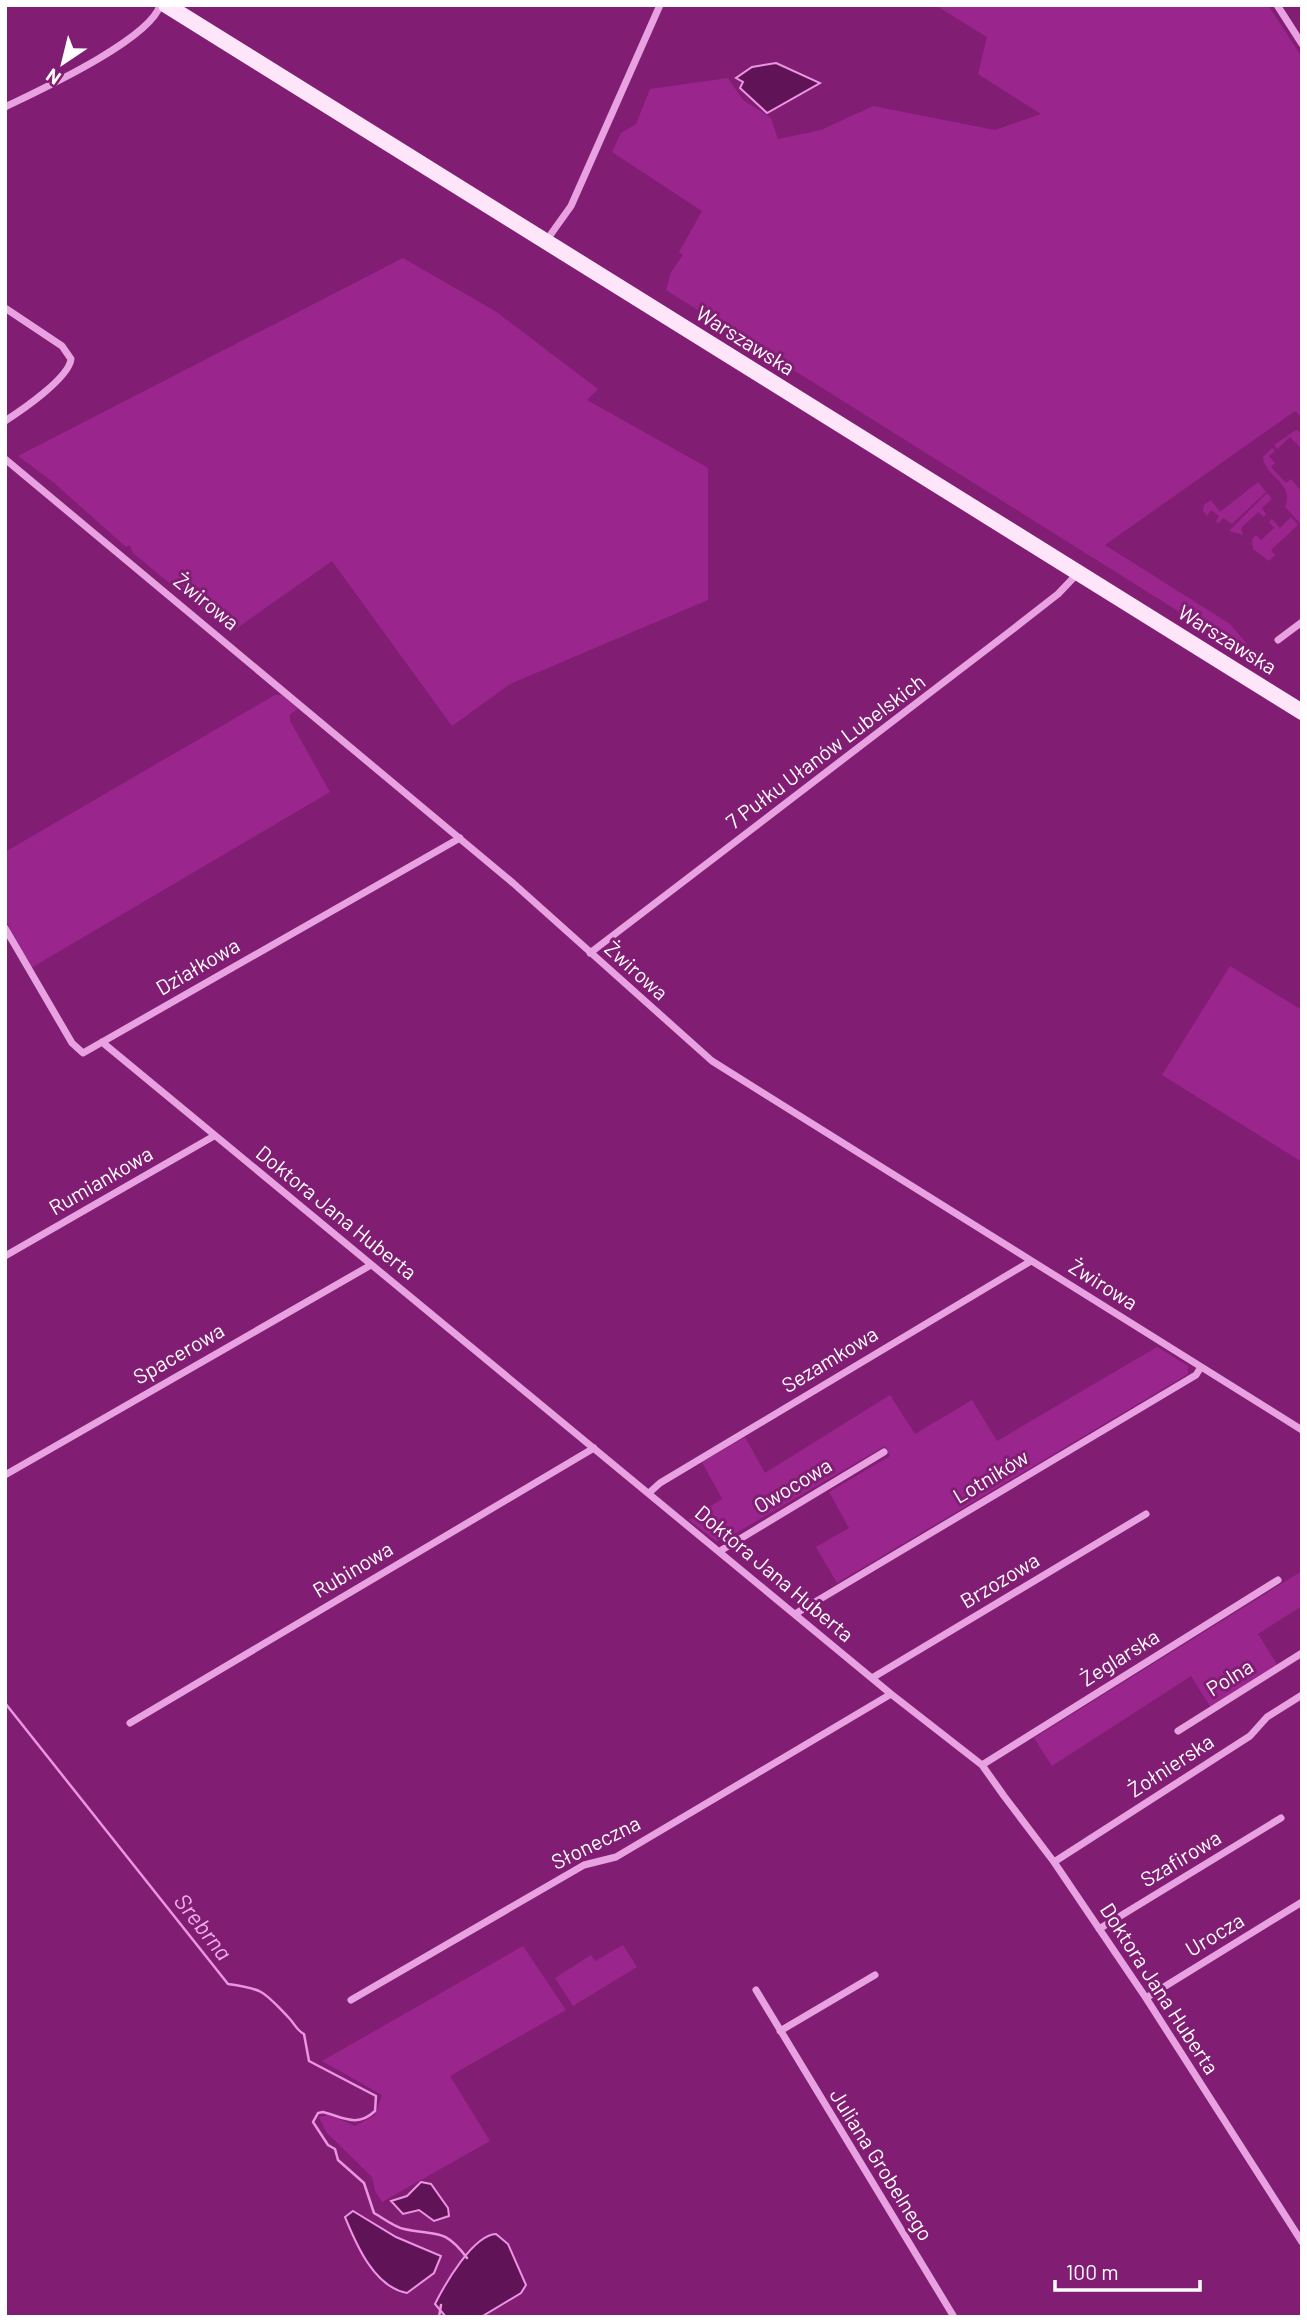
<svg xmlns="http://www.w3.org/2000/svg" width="1307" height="2322" font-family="Barlow,sans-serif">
	<rect width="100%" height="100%" fill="#821d74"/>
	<path fill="#9a268d" d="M 935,5 L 1268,5 L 1302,57 L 1302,417 L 1295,411 L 1105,545 L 1230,624 L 1247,644 L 1238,653 L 1194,621 L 666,290 L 671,272 L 683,255 L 679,252 L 702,211 L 612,152 L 621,133 L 636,124 L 650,89 L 728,78 L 743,100 L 771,118 L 778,139 L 821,130 L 873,106 L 995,130 L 1041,114 L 978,74 L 987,37 Z
		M 403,258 L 495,311 L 598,389 L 587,400 L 708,468 L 708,600 L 510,684 L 452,726 L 332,561 L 230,633 L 133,553 L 130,545 L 126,547 L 52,481 L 18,456 Z
		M 1296,430 L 1302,433 L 1302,449 L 1290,437 L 1277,449 L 1274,445 Z
		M 1272,448 L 1275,451 L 1269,456 L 1275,463 L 1271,467 L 1286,483 L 1291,479 L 1302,492 L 1300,523 L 1285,507 C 1295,482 1265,478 1263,457 Z
		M 1258,482 L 1266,492 L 1232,524 L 1223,518 L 1218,524 L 1216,521 L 1219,516 L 1211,510 L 1207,516 L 1203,511 L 1204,505 L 1211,500 L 1220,512 Z
		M 1267,493 L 1272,499 L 1262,508 L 1266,514 L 1264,517 L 1258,512 L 1241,528 L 1243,535 L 1229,531 Z
		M 1291,517 L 1298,525 L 1271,550 L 1275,555 L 1269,561 L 1253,549 L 1252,539 L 1256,535 L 1261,540 L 1274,528 L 1269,522 L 1272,519 L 1280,528 Z
		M 275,695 L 282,695 L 298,709 L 290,714 L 290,721 L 330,792 L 31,968 L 5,919 L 5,852 Z
		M 1230,966 L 1302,1010 L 1302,1162 L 1162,1075 Z
		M 1157,1347 L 1188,1366 L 1188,1374 L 837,1583 L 816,1547 L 849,1528 L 829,1492 L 890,1456 L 885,1446 L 724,1540 L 716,1541 L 689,1520 L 722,1499 L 702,1462 L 745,1437 L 765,1473 L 890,1395 L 915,1434 L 972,1400 L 997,1441 Z
		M 1302,1571 L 1302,1606 L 1258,1634 L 1278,1666 L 1211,1708 L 1191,1676 L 1052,1766 L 1034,1738 Z
		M 623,1945 L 637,1967 L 573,2006 L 555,1978 L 591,1955 L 595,1961 Z
		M 523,1946 L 566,2010 L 450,2076 L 490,2141 L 382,2202 L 375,2191 L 372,2177 L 326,2132 L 319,2117 L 329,2115 L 355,2126 L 375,2115 L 382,2095 L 322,2061 Z"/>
	<path fill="#601356" stroke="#eb95e2" stroke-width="2" d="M 776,63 L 820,83 L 767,113 L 740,88 L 743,82 L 736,78 L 752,67 Z
		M 421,2182 L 431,2184 L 448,2208 L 449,2216 L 434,2221 L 419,2210 L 403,2214 L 391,2201 L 407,2196 Z
		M 353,2211 L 396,2237 L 441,2256 L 434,2273 L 407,2293 C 374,2287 356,2244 345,2217 Z
		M 496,2234 L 508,2244 L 526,2285 L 521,2293 L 481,2317 L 446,2317 L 435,2304 C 445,2284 473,2235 496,2234 Z"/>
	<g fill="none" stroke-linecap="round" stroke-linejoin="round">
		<path stroke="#eb95e2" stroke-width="2.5" d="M 5,1703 L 228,1984 C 265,1989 264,1992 289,2018 C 295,2024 296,2030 304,2034 L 309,2061 L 376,2096 L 375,2111 C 357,2128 343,2117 323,2112 L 318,2113 L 313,2122 L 328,2145 L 335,2149 L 338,2160 L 364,2183 L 374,2213 C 383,2218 394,2227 404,2229 C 436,2236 444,2227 467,2258
			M 439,2317 L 441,2305"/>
		<path stroke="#e9a2e1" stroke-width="7" d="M 1277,5 L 1302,44
			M 5,107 C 38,91 151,39 160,5
			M 546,241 L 571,206 L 660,5
			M 5,308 L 62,346 L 71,359 C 69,378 22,410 5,421
			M 5,459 L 513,883 L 712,1061 L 1302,1430
			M 1278,640 L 1302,622
			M 5,928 L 72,1043 L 83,1053 L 460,838
			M 590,953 L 1008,633 L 1058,594 L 1078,573
			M 102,1042 L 891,1694 L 982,1765 L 1004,1796 L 1054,1862 L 1146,1998 L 1302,2242
			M 5,1256 L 214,1136
			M 5,1475 L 371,1265
			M 650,1492 L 660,1483 L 1031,1261
			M 720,1551 L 884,1452
			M 795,1614 L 1196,1375 L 1201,1367
			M 872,1678 L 1146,1514
			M 130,1723 L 594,1448
			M 1178,1731 L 1302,1653
			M 982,1765 L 1278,1580
			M 1054,1862 L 1250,1736 L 1267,1717 L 1302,1695
			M 1099,1929 L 1281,1818
			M 756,1990 L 954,2317
			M 1146,1998 L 1302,1902
			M 351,2000 L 584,1865 L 616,1857 L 891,1694
			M 780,2031 L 875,1975"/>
		<path stroke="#fee5fa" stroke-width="16" d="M 166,5 L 1302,712"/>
	</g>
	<g text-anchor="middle" stroke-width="6" stroke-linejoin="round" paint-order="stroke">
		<g font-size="21" fill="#fff" stroke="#821d74">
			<text transform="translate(745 341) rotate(32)" y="7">Warszawska</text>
			<text transform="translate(206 602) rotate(39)" y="7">Żwirowa</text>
			<text transform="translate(1227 640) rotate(32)" y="7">Warszawska</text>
			<text transform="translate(826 752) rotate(-37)" y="7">7 Pułku Ułanów Lubelskich</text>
			<text transform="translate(198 967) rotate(-30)" y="7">Działkowa</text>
			<text transform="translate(636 971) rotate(42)" y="7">Żwirowa</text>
			<text transform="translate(101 1181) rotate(-30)" y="7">Rumiankowa</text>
			<text transform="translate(336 1213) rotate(39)" y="7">Doktora Jana Huberta</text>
			<text transform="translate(1103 1285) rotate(32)" y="7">Żwirowa</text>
			<text transform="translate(179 1354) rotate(-30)" y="7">Spacerowa</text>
			<text transform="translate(830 1360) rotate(-31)" y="7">Sezamkowa</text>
			<text transform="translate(991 1477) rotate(-31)" y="7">Lotników</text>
			<text transform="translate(793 1486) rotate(-31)" y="7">Owocowa</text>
			<text transform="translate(353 1570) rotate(-31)" y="7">Rubinowa</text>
			<text transform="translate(774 1574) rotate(40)" y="7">Doktora Jana Huberta</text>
			<text transform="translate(1000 1581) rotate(-31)" y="7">Brzozowa</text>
			<text transform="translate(1120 1658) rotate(-32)" y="7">Żeglarska</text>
			<text transform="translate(1230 1678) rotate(-32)" y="7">Polna</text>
			<text transform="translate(1171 1766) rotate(-33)" y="7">Żołnierska</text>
			<text transform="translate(596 1843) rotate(-26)" y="7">Słoneczna</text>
			<text transform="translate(1181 1859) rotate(-31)" y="7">Szafirowa</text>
			<text transform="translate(1215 1935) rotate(-31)" y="7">Urocza</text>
			<text transform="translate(1159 1989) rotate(57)" y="7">Doktora Jana Huberta</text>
			<text transform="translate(881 2165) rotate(58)" y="7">Juliana Grobelnego</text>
		</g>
		<g font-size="23" font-style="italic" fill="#f1adea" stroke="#821d74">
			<text transform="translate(203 1927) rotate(52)" y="8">Srebrna</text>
		</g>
	</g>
	<rect width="1307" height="2322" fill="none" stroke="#ffffff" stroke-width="14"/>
	<g transform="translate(63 63) rotate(215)" stroke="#821d74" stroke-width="5" paint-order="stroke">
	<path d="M0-5L12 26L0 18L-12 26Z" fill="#ffffff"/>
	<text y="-10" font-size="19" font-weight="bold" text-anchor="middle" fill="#ffffff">N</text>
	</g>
	<path d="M1055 2280v10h145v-10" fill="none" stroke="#ffffff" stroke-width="3.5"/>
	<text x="1066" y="2280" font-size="21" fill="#ffffff" stroke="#821d74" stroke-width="5" paint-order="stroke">100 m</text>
</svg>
